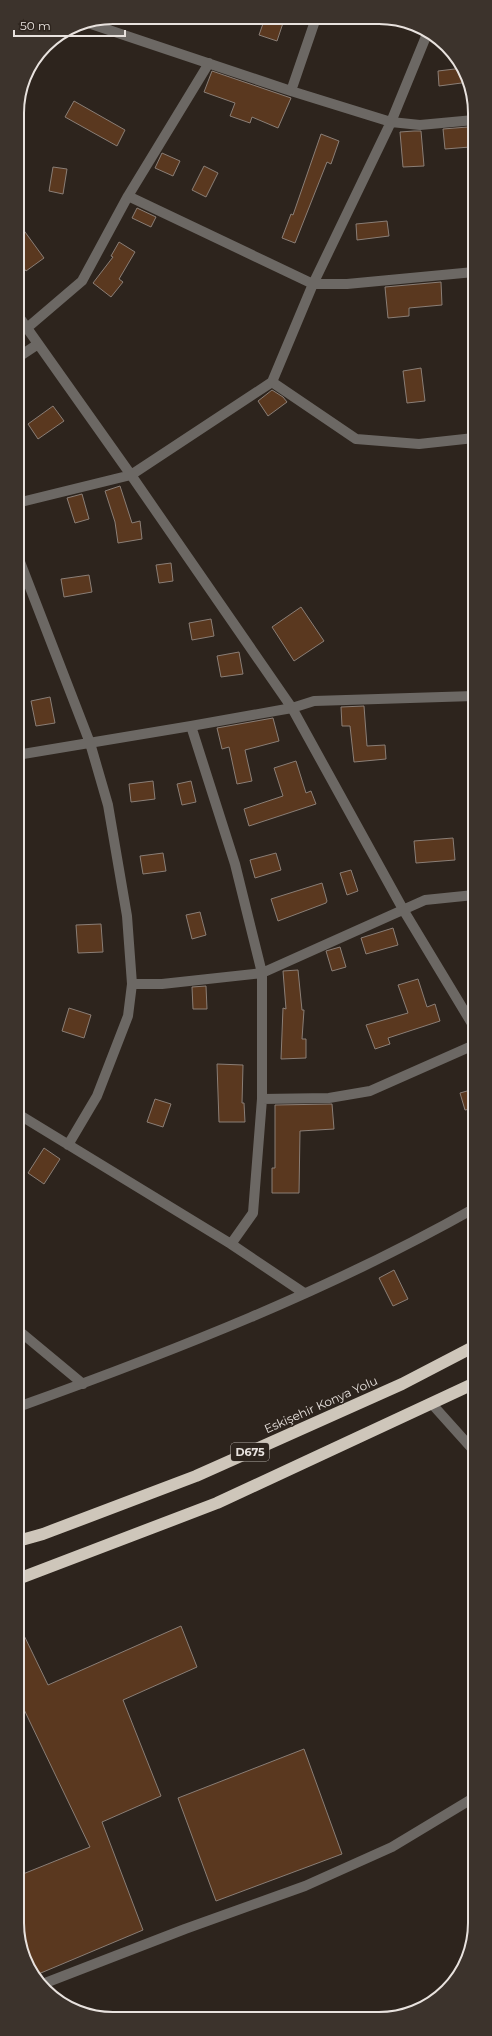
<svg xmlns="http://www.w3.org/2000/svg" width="492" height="2036" font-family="Montserrat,sans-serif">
	<rect width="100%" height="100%" fill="#2d241d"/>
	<path fill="#5a381f" stroke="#8a7e76" d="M 265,18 L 277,18 L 284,20 L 277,41 L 259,35 Z
		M 463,68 L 469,82 L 439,86 L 438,71 Z
		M 212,71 L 291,98 L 278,128 L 252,117 L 250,123 L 230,116 L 235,103 L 204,92 Z
		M 74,101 L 125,130 L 117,146 L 65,117 Z
		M 468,127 L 470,147 L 445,149 L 443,129 Z
		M 414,131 L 421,131 L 424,166 L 403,167 L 400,132 Z
		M 321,134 L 339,141 L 331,164 L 327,162 L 295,243 L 282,238 L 291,214 L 293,215 Z
		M 162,153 L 180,161 L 173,176 L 155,168 Z
		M 204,166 L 218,173 L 206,197 L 192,190 Z
		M 53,167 L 67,169 L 63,194 L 49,191 Z
		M 137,208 L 156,217 L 151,227 L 132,218 Z
		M 17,221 L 44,258 L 26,271 L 17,259 Z
		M 387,221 L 389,236 L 357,240 L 356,224 Z
		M 119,242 L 135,252 L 119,279 L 123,282 L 111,297 L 93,283 L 113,257 L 111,256 Z
		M 441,282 L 442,305 L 409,308 L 409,316 L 388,318 L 385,287 Z
		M 421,368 L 425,401 L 407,403 L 403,371 Z
		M 272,390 L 283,397 L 287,402 L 268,416 L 258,401 Z
		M 53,406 L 64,421 L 38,439 L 28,424 Z
		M 120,486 L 132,523 L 140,521 L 142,539 L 118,543 L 115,522 L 105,491 Z
		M 82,494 L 89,519 L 75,523 L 67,498 Z
		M 171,563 L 173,581 L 159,583 L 156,565 Z
		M 89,575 L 92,592 L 64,597 L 61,579 Z
		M 301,607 L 324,641 L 294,661 L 272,627 Z
		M 211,619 L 214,636 L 192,640 L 189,623 Z
		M 239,652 L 243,674 L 221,677 L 217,656 Z
		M 50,697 L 55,723 L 36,726 L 31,701 Z
		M 364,706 L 367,746 L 385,745 L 386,759 L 354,762 L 350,726 L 342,726 L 341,707 Z
		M 273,718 L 279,741 L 245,750 L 252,781 L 237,784 L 229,747 L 222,749 L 217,728 Z
		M 296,761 L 306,793 L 311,791 L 316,804 L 249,826 L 244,809 L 283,796 L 274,768 Z
		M 153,781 L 155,799 L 131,802 L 129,784 Z
		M 191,781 L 196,802 L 182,805 L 177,784 Z
		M 453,838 L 455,860 L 416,863 L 414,841 Z
		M 163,853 L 166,871 L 143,874 L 140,856 Z
		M 276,853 L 281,870 L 255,878 L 250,860 Z
		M 351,870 L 358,891 L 347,895 L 340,873 Z
		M 322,883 L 327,901 L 326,903 L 278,921 L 271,899 Z
		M 200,912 L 206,935 L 192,939 L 186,915 Z
		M 101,924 L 103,952 L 78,953 L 76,925 Z
		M 393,928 L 398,945 L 366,954 L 361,938 Z
		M 340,947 L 346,967 L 332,971 L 326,951 Z
		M 298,970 L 302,1010 L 304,1010 L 302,1039 L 306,1039 L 306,1058 L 281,1059 L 283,1008 L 286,1009 L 283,971 Z
		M 418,979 L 427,1007 L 435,1004 L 440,1021 L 388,1038 L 390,1044 L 375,1049 L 366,1025 L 408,1013 L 398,985 Z
		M 206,986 L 207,1009 L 193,1009 L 192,987 Z
		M 69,1008 L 91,1015 L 84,1038 L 62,1031 Z
		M 217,1064 L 243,1065 L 242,1103 L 244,1103 L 245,1122 L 219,1122 Z
		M 474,1089 L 475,1108 L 465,1110 L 460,1093 Z
		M 155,1099 L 171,1104 L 163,1127 L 147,1122 Z
		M 332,1104 L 334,1129 L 300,1131 L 299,1193 L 272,1193 L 272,1168 L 275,1168 L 275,1105 Z
		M 44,1148 L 60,1159 L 44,1184 L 28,1173 Z
		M 394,1270 L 408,1299 L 393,1306 L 379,1278 Z
		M 18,1623 L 48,1685 L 181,1626 L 197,1667 L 123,1700 L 161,1796 L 102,1822 L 143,1930 L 36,1975 L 18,1936 L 18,1876 L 90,1847 L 18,1697 Z
		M 304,1749 L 342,1854 L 216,1901 L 178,1798 Z"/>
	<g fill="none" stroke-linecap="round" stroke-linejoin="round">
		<path stroke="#6c6864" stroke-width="10" d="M 85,22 L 291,91 L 391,122 L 420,125 L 474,120
			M 291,91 L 316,18
			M 128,196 L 313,284 L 347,284 L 474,272
			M 17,314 L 131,475 L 292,708 L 404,911 L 474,1027
			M 27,328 L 82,281 L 128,196 L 209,63
			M 17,358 L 38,344
			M 272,382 L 356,439 L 419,444 L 474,438
			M 17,503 L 131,475 L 272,382 L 313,284 L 391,122 L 427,34
			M 17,554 L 90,743 L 108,805 L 127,916 L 132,984 L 128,1016 L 97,1096 L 68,1145
			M 191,726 L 235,864 L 262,973 L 262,1099 L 253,1213 L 231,1244
			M 17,755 L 191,726 L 292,708 L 314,701 L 474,696
			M 132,984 L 162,984 L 262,973 L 425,900 L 474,895
			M 262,1099 L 329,1098 L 370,1091 L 474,1045
			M 18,1114 L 231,1244 L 304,1293
			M 18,1330 L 83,1384
			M 431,1403 L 475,1452
			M 18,1407 C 174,1351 330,1290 475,1208
			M 40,1985 L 185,1929 L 305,1886 L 392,1847 L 475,1797"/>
		<path stroke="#cec6ba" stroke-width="12" d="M 18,1541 L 43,1534 L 196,1476 L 402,1384 L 475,1346
			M 18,1579 L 217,1503 L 475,1383"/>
	</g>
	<g text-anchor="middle" stroke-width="3" stroke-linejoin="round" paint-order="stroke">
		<rect fill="#2d241d" stroke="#b0a9a4" stroke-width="1" x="231" y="1443" width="38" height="18" rx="3"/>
		<g font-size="11" font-weight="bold" fill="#e8e2de">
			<text x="250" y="1456">D675</text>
		</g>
		<g font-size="12" fill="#e8e2de" stroke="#2d241d">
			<text transform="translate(321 1405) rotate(-24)" y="4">Eskişehir Konya Yolu</text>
		</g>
	</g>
	<path d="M0 0H492V2036H0ZM113 24H379A89 89 0 0 1 468 113V1923A89 89 0 0 1 379 2012H113A89 89 0 0 1 24 1923V113A89 89 0 0 1 113 24Z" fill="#3c332c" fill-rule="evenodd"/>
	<path fill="none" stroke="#e8e2de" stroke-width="2" d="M113 24H379A89 89 0 0 1 468 113V1923A89 89 0 0 1 379 2012H113A89 89 0 0 1 24 1923V113A89 89 0 0 1 113 24Z"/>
	<path d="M14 30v6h111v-6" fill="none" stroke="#e8e2de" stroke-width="2"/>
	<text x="20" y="30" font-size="12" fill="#e8e2de" stroke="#2d241d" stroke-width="3" paint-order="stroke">50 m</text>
</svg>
